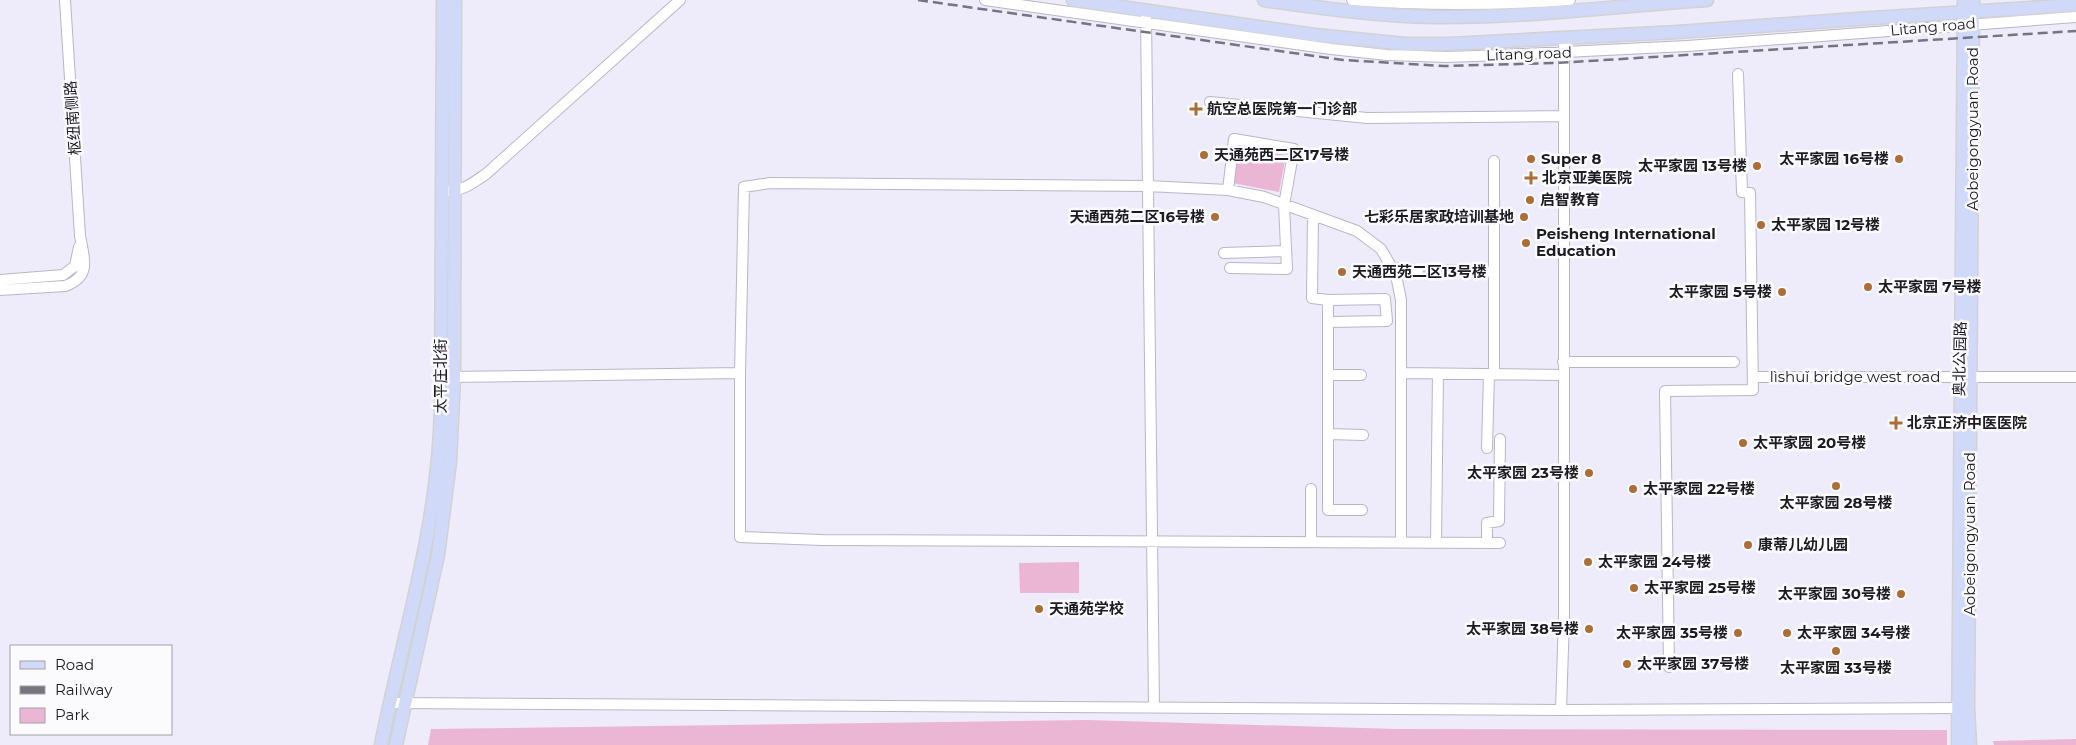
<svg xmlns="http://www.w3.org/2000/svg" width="2076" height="745" font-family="Montserrat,'Noto Sans SC',sans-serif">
	<rect width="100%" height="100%" fill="#eeebfb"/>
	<path fill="#eab6d3" d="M 1240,146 L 1286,155 L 1279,192 L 1233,183 Z
		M 1079,562 L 1079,593 L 1020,593 L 1019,563 Z
		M 1086,720 L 1396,729 L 1947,730 L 1947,745 L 428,745 L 431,729 Z
		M 2076,739 L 2076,745 L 1994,745 L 1993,741 Z"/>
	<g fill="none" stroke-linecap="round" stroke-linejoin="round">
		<path stroke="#c4c2d0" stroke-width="10" stroke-dasharray="10 5" stroke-linecap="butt" d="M 1418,270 L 1447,270"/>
		<defs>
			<path id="minor" d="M 985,0 L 1331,49 L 1387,55 L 1447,57 L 1502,55 L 1687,46 L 2076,17
				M 1352,0 C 1425,6 1497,5 1570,0
				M 1146,16 L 1154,707
				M 1210,102 L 1367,118 L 1563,116
				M 1228,190 L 1234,139 L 1294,149 L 1284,205 L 1287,269 L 1230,268
				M 448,191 C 463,191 474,182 486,174 L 680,0
				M 1313,216 L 1312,298 L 1328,300 L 1328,510 L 1362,510
				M 1224,253 L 1286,251
				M 1392,268 L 1418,270
				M 1447,270 L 1493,272
				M 0,280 L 63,275 L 75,266 L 79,247
				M 0,290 L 65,286 C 92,277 84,258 80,236 L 65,0
				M 1328,300 L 1385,299 L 1387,321 L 1329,322
				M 1563,362 L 1734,362
				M 1401,373 L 1563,375
				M 1494,373 L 1494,161
				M 1329,375 L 1361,375
				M 448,377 L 740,373
				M 1754,377 L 2076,377
				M 1329,434 L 1363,435
				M 1487,448 L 1489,374
				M 1311,489 L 1311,542
				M 1401,543 L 1401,300 L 1396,275 L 1381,249 L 1357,231 L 1264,197 L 1228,190 L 1148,186 L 770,183 L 744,187 L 740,373 L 740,537 L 822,540 L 1500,543
				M 1436,543 L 1438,374
				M 1487,543 L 1487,523 L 1499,521 L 1500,439
				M 1669,667 L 1665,391 L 1753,390 L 1750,193 L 1742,192 L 1738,74
				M 391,703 L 1561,710 L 1965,708
				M 1561,710 L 1564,617 L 1564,39"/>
			<path id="major" d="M 1073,0 L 1315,35 L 1405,44 L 1450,44 L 1678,32 L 1857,19 L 2076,5
				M 1264,0 C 1321,8 1377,16 1434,17 C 1524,18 1617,6 1707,0
				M 381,745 C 404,630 439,525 441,406 L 443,0
				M 396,745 L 438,555 L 450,462 L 454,377 L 455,0
				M 1958,745 L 1964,0
				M 1970,745 L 1968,708 L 1973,0"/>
		</defs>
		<use href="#minor" stroke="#b9b6c6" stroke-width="12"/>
		<use href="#major" stroke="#d2d2d3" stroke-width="15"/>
		<use href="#minor" stroke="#fff" stroke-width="10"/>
		<use href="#major" stroke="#d0daf8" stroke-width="12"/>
		<path stroke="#76747e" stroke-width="2.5" stroke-dasharray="10 5" stroke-linecap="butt" d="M 918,0 L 1343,60 L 1444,66 L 1556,63 L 2076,31"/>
	</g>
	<g fill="#ad6e35" stroke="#fbfbfe" stroke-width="2">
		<path d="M1193.5 101.5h5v5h5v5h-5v5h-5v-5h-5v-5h5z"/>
		<circle cx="1204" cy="155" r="5"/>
		<circle cx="1531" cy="159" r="5"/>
		<circle cx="1899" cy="159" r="5"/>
		<circle cx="1757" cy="166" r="5"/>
		<path d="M1528.5 170.5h5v5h5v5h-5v5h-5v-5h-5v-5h5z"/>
		<circle cx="1530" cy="200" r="5"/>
		<circle cx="1215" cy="217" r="5"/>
		<circle cx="1524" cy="217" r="5"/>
		<circle cx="1761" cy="225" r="5"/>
		<circle cx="1526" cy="243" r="5"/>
		<circle cx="1342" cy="272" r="5"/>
		<circle cx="1868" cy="287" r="5"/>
		<circle cx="1782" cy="292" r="5"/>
		<path d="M1893.5 415.5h5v5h5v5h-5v5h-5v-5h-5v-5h5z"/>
		<circle cx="1743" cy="443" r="5"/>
		<circle cx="1589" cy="473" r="5"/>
		<circle cx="1836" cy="486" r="5"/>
		<circle cx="1633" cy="489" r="5"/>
		<circle cx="1748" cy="545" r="5"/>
		<circle cx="1588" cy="562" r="5"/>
		<circle cx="1634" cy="588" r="5"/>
		<circle cx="1901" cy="594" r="5"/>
		<circle cx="1039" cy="609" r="5"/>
		<circle cx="1589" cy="629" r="5"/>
		<circle cx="1738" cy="633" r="5"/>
		<circle cx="1787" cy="633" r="5"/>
		<circle cx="1836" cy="651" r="5"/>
		<circle cx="1627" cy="664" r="5"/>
	</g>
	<g text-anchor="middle" stroke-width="5" stroke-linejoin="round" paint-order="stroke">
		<g font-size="15" fill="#1d1c22" stroke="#fbfbfe">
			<text transform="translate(1933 27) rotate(-5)" y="5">Litang road</text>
			<text transform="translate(1529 54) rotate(-2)" y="5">Litang road</text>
			<text transform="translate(73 118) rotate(-94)" y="5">枢纽南侧路</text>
			<text transform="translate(1973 129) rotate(-90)" y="5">Aobeigongyuan Road</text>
			<text transform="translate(1960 359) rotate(-89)" y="5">奥北公园路</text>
			<text transform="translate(441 376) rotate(-90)" y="5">太平庄北街</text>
			<text x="1855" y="382">lìshuǐ bridge west road</text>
			<text transform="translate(1970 534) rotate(-90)" y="5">Aobeigongyuan Road</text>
		</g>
		<g font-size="15" font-weight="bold" fill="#1d1c22" stroke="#fbfbfe" text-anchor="start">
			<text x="1207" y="114">航空总医院第一门诊部</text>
			<text x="1214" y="160">天通苑西二区17号楼</text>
			<text x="1541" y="164">Super 8</text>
			<text x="1889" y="164" text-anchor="end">太平家园 16号楼</text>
			<text x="1747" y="171" text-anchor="end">太平家园 13号楼</text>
			<text x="1542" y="183">北京亚美医院</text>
			<text x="1540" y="205">启智教育</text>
			<text x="1205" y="222" text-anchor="end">天通西苑二区16号楼</text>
			<text x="1514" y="222" text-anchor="end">七彩乐居家政培训基地</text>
			<text x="1771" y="230">太平家园 12号楼</text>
			<text x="1536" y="239">Peisheng International<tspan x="1536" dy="17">Education</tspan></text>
			<text x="1352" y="277">天通西苑二区13号楼</text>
			<text x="1878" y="292">太平家园 7号楼</text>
			<text x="1772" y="297" text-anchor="end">太平家园 5号楼</text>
			<text x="1907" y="428">北京正济中医医院</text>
			<text x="1753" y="448">太平家园 20号楼</text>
			<text x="1579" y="478" text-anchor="end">太平家园 23号楼</text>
			<text x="1643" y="494">太平家园 22号楼</text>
			<text x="1836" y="508" text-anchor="middle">太平家园 28号楼</text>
			<text x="1758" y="550">康蒂儿幼儿园</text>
			<text x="1598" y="567">太平家园 24号楼</text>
			<text x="1644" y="593">太平家园 25号楼</text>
			<text x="1891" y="599" text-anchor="end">太平家园 30号楼</text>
			<text x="1049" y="614">天通苑学校</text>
			<text x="1579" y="634" text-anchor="end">太平家园 38号楼</text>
			<text x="1728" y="638" text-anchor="end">太平家园 35号楼</text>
			<text x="1797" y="638">太平家园 34号楼</text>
			<text x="1637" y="669">太平家园 37号楼</text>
			<text x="1836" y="673" text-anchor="middle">太平家园 33号楼</text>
		</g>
	</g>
	<rect x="10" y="645" width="162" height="90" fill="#fbfbfe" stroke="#a2a2a6"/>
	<rect x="20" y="661" width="25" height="8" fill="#d0daf8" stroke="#a2a2a6"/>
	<text x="55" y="670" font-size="15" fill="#1d1c22">Road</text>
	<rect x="20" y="686" width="25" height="8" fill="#76747e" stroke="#a2a2a6"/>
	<text x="55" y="695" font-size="15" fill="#1d1c22">Railway</text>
	<rect x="20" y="708" width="25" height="15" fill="#eab6d3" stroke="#a2a2a6"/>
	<text x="55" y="720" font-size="15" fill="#1d1c22">Park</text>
</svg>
